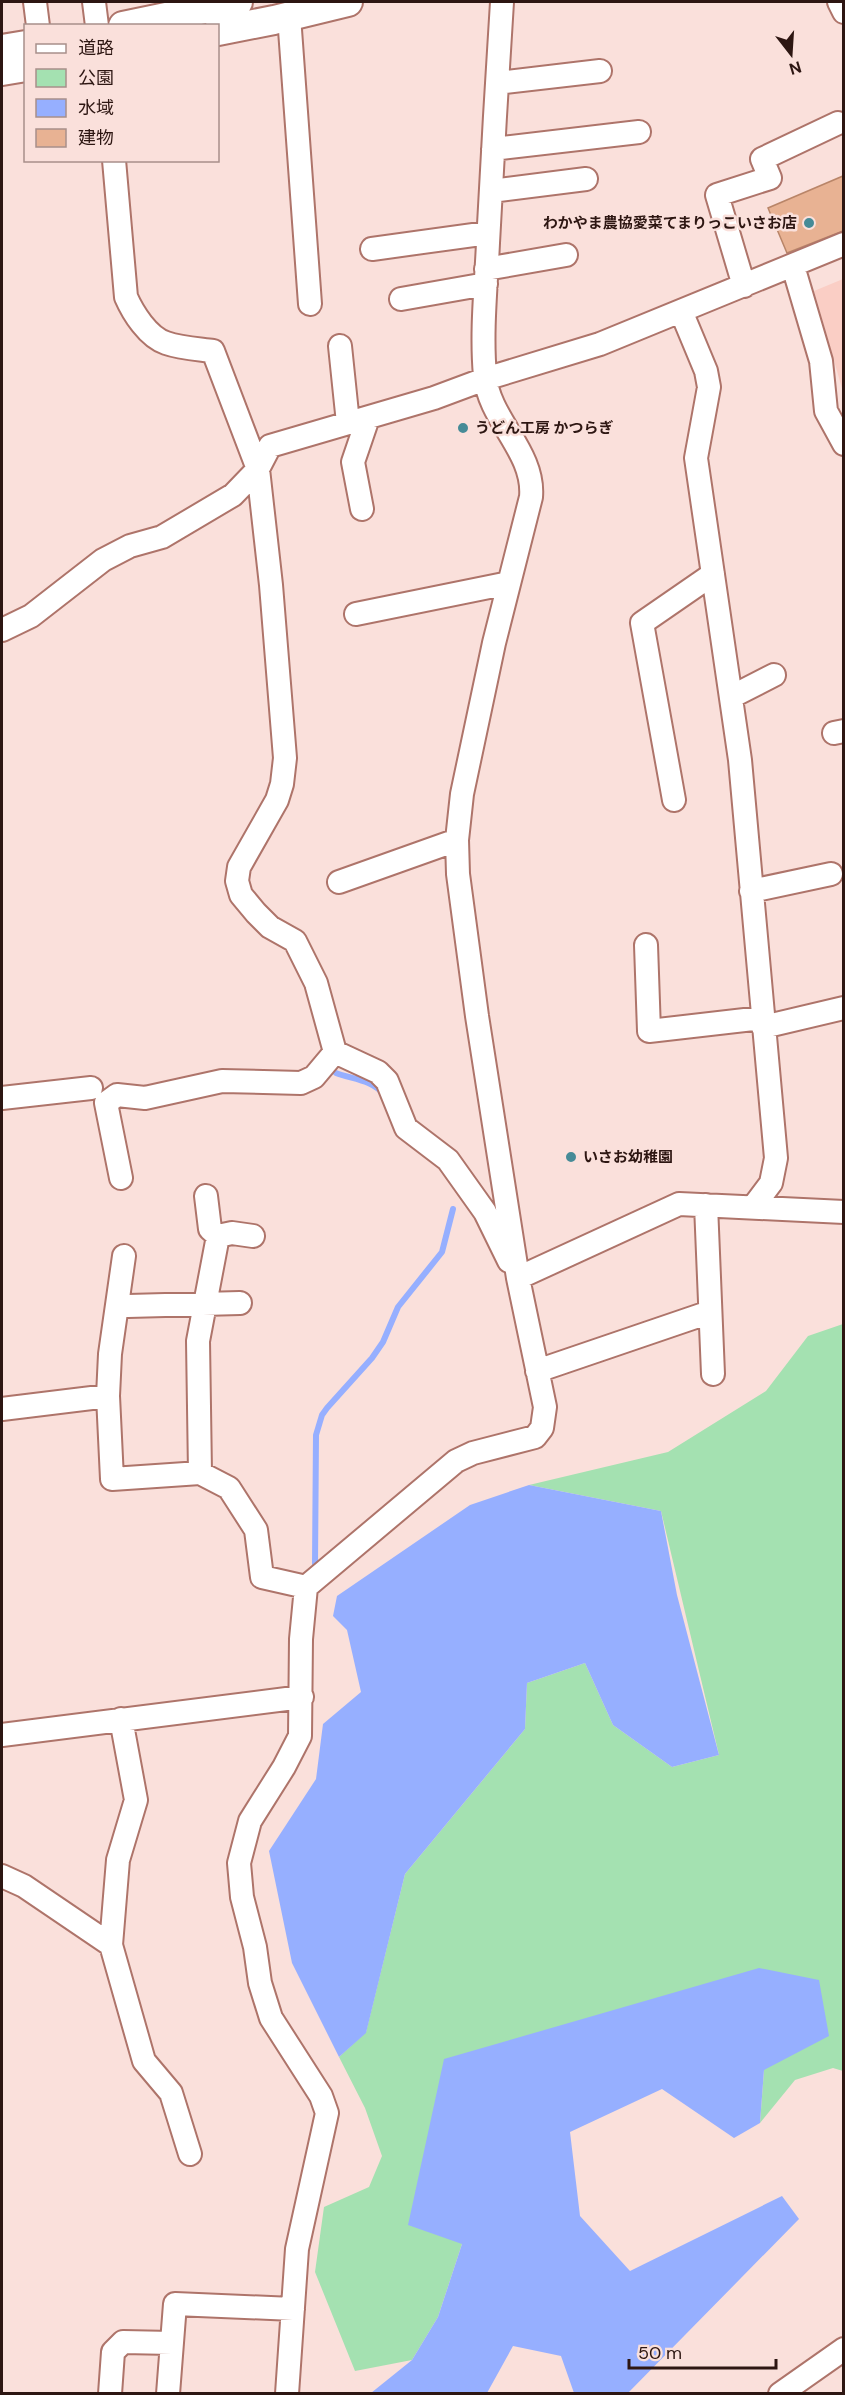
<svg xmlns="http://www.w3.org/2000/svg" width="845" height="2395" font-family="'DM Sans','Noto Sans JP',sans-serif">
	<rect width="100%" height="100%" fill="#fae0db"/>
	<path fill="#facec5" d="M 843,279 L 843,392 L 814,291 Z"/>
	<path fill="#a4e1b1" d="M 843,1324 L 843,2071 L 833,2068 L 795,2080 L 760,2123 L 764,2070 L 445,2059 L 462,2244 L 438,2317 L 412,2360 L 355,2371 L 315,2272 L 324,2207 L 369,2187 L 382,2156 L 365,2108 L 339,2057 L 366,2032 L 405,1874 L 525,1729 L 527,1683 L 585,1663 L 613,1725 L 672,1767 L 719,1755 L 661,1511 L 529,1485 L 668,1452 L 766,1391 L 808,1336 Z"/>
	<path fill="#96afff" d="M 529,1485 L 661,1511 L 677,1595 L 719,1755 L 672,1767 L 613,1725 L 585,1663 L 527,1683 L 525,1729 L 405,1874 L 366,2033 L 339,2057 L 292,1963 L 269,1851 L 316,1779 L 323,1724 L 361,1692 L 347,1630 L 333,1616 L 337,1596 L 470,1505 Z
		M 759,1968 L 819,1980 L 829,2036 L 764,2070 L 760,2123 L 734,2138 L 662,2089 L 570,2132 L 580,2216 L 630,2271 L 782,2196 L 799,2219 L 628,2393 L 574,2393 L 561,2356 L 513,2346 L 487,2393 L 371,2393 L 412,2360 L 438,2317 L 462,2244 L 408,2225 L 444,2059 Z"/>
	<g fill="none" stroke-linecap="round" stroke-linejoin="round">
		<path stroke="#96afff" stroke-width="6" d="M 336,1073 C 351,1079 374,1080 384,1095
			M 315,1564 L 316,1435 L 322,1415 L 327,1408 L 372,1358 L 383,1342 L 398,1307 L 442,1252 L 453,1209"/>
	</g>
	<path fill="#e8b293" stroke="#b98568" stroke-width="1.5" d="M 843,176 L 843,231 L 787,253 L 768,208 Z"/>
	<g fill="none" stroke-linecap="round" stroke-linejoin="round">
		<defs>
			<path id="minor" d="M 35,2 L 38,26
				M 94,2 L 97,26
				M 839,2 L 844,12
				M 289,16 L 310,304
				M 497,83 L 600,71
				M 493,149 L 639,132
				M 114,160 L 126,297 C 133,313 148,337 166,343 C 180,348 198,349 213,351 L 258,469 L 271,585 L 285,758 L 282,784 L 277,800 L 239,867 L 237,881 L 241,895 L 256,913 L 270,927 L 295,941 L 316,983 L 335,1052 L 378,1072 L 387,1081 L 406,1128 L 448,1160 L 485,1212 L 509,1261
				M 491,191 L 586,179
				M 372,249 L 488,233
				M 793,266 L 821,361 L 826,411 L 844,444
				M 486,269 L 566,255
				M 744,286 L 717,195 L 770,178 L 762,159 L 838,123
				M 401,299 L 486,284
				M 681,311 L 706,371 L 709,387 L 696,458 L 740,760 L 776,1158 L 771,1183 L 753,1207
				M 340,346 L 348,423
				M 362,509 L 353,462 L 368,418
				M 356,614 L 509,583
				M 2,630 L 31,616 L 103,560 L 130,546 L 162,537 L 233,495 L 258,469 L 270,446 L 434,398 L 485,379 L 600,344 L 844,244
				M 731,697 L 774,675
				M 834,733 L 844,731
				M 674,800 L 642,623 L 713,574
				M 339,882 L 457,840
				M 751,891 L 831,874
				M 646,945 L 649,1031 L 762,1018
				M 763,1027 L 844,1008
				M 2,1098 L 91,1088
				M 121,1178 L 106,1103 L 117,1095 L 145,1098 L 222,1081 L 301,1083 L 314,1077 L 335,1052
				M 206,1196 L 210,1229 L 218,1236 L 232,1233 L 253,1236
				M 706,1205 L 713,1374
				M 124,1256 L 110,1354 L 108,1396 L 112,1479 L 200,1473 L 229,1488 L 256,1530 L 262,1577 L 306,1587
				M 518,1278 L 679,1204 L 844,1212
				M 128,1306 L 240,1303
				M 537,1371 L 710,1312
				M 2,1409 L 108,1396
				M 200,1473 L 198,1341 L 218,1236
				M 121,1719 L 136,1800 L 118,1860 L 111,1945 L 144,2061 L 171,2093 L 190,2154
				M 2,1735 L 302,1697
				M 2,1876 L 24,1886 L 111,1945
				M 110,2394 L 113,2352 L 123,2342 L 172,2343
				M 168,2394 L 175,2304 L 293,2309
				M 287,2394 L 297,2249 L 327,2113 L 321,2096 L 271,2018 L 260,1983 L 255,1947 L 242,1897 L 239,1863 L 250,1821 L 284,1767 L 300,1736 L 301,1639 L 306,1587 L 456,1461 L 473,1453 L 535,1437 L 542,1428 L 545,1407 L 518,1278 L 477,1016 L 458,874 L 457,840 L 462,794 L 494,643 L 531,497 C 535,452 489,420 485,376 C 481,332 486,287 488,243 C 492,163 497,82 502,2
				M 780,2394 L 844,2349"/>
			<path id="major" d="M 123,26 L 238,2
				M 218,31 L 274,20 L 348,2
				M 2,49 L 26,45
				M 2,71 L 26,67"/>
		</defs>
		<use href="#minor" stroke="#ae746a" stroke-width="26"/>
		<use href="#major" stroke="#ae746a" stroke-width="32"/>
		<use href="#minor" stroke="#fff" stroke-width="22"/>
		<use href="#major" stroke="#fff" stroke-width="28"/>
	</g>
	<g fill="#468b97" stroke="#fae0db" stroke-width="2">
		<circle cx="809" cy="223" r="6"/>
		<circle cx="463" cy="428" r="6"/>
		<circle cx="571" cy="1157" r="6"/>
	</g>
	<g text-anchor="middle" stroke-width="5" stroke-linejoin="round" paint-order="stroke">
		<g font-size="15" font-weight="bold" fill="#2d1612" stroke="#fae0db" text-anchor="start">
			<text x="797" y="228" text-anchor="end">わかやま農協愛菜てまりっこいさお店</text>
			<text x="475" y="433">うどん工房 かつらぎ</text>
			<text x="583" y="1162">いさお幼稚園</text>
		</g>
	</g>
	<rect width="845" height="2395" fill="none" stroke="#2d1612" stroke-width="6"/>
	<rect x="24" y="24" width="195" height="138" fill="#fae0db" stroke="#a88f8b" stroke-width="1.5"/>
	<rect x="36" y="44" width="30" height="9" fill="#ffffff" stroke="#a88f8b" stroke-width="1.5"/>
	<text x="78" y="54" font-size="18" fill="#2d1612">道路</text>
	<rect x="36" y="69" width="30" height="18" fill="#a4e1b1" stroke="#a88f8b" stroke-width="1.5"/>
	<text x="78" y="84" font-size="18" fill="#2d1612">公園</text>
	<rect x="36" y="99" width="30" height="18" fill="#96afff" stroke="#a88f8b" stroke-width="1.5"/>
	<text x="78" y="114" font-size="18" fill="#2d1612">水域</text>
	<rect x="36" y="129" width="30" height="18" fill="#e8b293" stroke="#a88f8b" stroke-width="1.5"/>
	<text x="78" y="144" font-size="18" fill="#2d1612">建物</text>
	<g transform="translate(791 54) rotate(163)" stroke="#fae0db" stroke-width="4.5" paint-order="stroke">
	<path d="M0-4.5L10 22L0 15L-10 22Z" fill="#2d1612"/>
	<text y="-9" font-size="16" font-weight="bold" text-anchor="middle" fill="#2d1612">N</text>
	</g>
	<path d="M629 2359v9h147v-9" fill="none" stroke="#2d1612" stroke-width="3"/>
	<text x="638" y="2359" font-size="18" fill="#2d1612" stroke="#fae0db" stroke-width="4.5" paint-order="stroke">50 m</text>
</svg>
